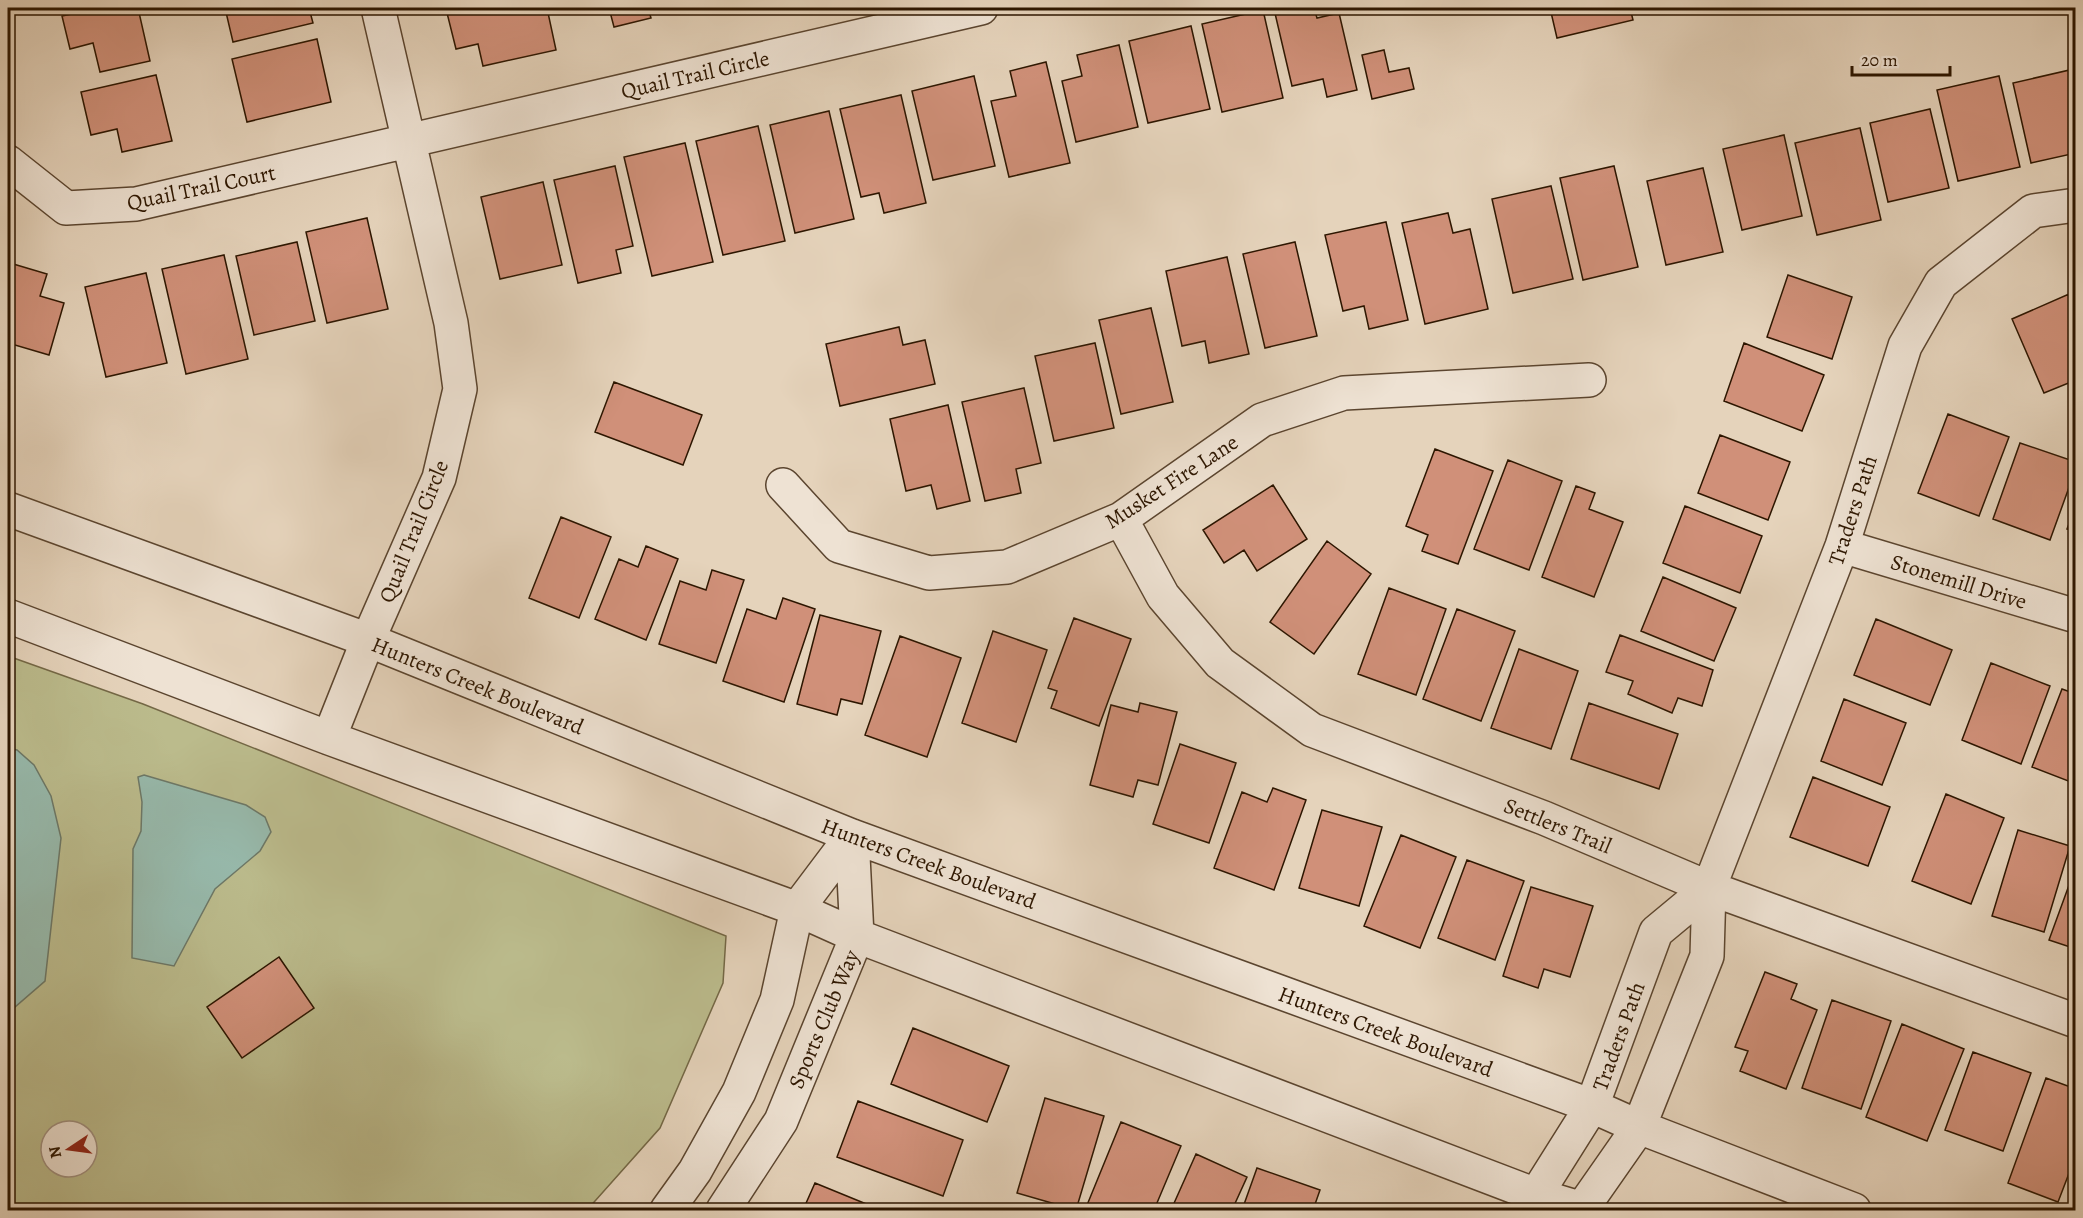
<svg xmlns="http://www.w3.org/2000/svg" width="2083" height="1218" font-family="Alegreya,serif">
	<rect width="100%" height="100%" fill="#e5d3bb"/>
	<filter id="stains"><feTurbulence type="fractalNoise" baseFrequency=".00333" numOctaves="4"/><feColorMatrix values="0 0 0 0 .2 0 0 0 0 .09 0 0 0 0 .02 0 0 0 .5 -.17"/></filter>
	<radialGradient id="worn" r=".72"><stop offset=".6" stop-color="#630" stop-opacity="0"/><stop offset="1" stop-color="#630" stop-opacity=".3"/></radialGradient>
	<path fill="#bbbb8c" stroke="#746846" stroke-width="1.5" fill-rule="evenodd" d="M 8,656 L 143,704 L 726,936 L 723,983 L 660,1128 L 587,1210 L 8,1210 ZM 51,1131 L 87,1131 L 87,1167 L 51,1167 Z"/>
	<path fill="#97b9ab" stroke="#6d7867" stroke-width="1.5" d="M 8,748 L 17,750 L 34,765 L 51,796 L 61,838 L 45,981 L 8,1013 Z
		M 144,775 L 246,805 L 265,817 L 271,832 L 260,851 L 215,889 L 174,966 L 132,958 L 133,849 L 141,831 L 142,802 L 138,777 Z"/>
	<path fill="#d09079" stroke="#2d1600" stroke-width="1.5" d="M 101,8 L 138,8 L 150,61 L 100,72 L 93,43 L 70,49 L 62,16 Z
		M 225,8 L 309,8 L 313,23 L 233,42 Z
		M 455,8 L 547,8 L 556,50 L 483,66 L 478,44 L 456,49 L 446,9 Z
		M 609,8 L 648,8 L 651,18 L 614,27 Z
		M 1279,8 L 1314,8 L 1317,18 L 1339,13 L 1357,90 L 1327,97 L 1323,79 L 1292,86 L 1274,9 Z
		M 1550,8 L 1630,8 L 1633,20 L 1557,38 Z
		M 1263,10 L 1283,98 L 1222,112 L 1202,24 Z
		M 1191,26 L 1210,109 L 1148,123 L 1129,41 Z
		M 317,39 L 331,102 L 247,122 L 232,59 Z
		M 1119,45 L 1138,127 L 1076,142 L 1062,81 L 1082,76 L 1077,55 Z
		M 1384,50 L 1389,72 L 1409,68 L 1414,89 L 1372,99 L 1362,55 Z
		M 1046,62 L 1070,163 L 1009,177 L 991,101 L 1016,96 L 1010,71 Z
		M 2074,69 L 2076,76 L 2076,153 L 2031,163 L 2013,83 Z
		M 156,75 L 172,141 L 122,152 L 117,129 L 91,135 L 81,92 Z
		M 974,76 L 995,166 L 933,180 L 912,91 Z
		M 1999,76 L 2020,167 L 1958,181 L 1937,90 Z
		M 901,95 L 926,203 L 884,213 L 879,193 L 861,197 L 840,109 Z
		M 1930,109 L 1949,188 L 1888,202 L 1870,123 Z
		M 829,111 L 854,219 L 795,233 L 770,125 Z
		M 758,126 L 785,241 L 723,255 L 696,141 Z
		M 1860,128 L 1881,220 L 1817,235 L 1795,143 Z
		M 1784,135 L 1802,216 L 1742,230 L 1723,149 Z
		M 685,143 L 713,262 L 652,276 L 624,157 Z
		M 615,166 L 633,246 L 616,250 L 621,273 L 578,283 L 554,180 Z
		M 1614,166 L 1638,267 L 1583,280 L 1560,178 Z
		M 1703,168 L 1723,252 L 1666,265 L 1647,181 Z
		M 543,182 L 562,265 L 500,279 L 481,197 Z
		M 1551,186 L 1573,279 L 1513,293 L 1492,199 Z
		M 1448,213 L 1453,233 L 1470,229 L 1488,309 L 1425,324 L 1402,223 Z
		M 367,218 L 388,309 L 327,323 L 306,232 Z
		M 1386,222 L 1408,320 L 1369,329 L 1364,306 L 1343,311 L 1325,235 Z
		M 297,242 L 315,321 L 254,335 L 236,256 Z
		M 1295,242 L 1317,336 L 1265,348 L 1243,254 Z
		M 224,255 L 248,359 L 186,374 L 162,269 Z
		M 1227,257 L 1249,354 L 1209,363 L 1205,341 L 1182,346 L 1166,271 Z
		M 10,263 L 47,274 L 40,296 L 64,303 L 49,355 L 8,343 L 8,270 Z
		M 146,273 L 167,363 L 106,377 L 85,287 Z
		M 1788,275 L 1852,297 L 1832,359 L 1767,337 Z
		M 2069,294 L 2076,310 L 2076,380 L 2044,393 L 2012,319 Z
		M 1151,308 L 1173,402 L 1121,414 L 1099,320 Z
		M 899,327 L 903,345 L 925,340 L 935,384 L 840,406 L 826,344 Z
		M 1095,343 L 1114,428 L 1054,441 L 1035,356 Z
		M 1744,343 L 1824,375 L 1802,431 L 1724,401 Z
		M 614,382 L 702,415 L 683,465 L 595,432 Z
		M 1024,388 L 1041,463 L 1016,469 L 1021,493 L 985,501 L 962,402 Z
		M 948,405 L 970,501 L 937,509 L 931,485 L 906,491 L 890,419 Z
		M 1948,414 L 2009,437 L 1979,516 L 1918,493 Z
		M 1720,435 L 1790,462 L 1768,520 L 1698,493 Z
		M 2020,443 L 2076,462 L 2076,468 L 2050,540 L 1993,519 Z
		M 1435,449 L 1493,471 L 1458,564 L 1422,551 L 1428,535 L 1406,526 Z
		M 1508,460 L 1562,481 L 1529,570 L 1474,549 Z
		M 1273,485 L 1307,539 L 1257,571 L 1244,550 L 1224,563 L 1203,530 Z
		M 1576,486 L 1595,493 L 1589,509 L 1623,522 L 1594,597 L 1542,577 Z
		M 2076,505 L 2076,532 L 2067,529 Z
		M 1685,506 L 1762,536 L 1740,593 L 1663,563 Z
		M 561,517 L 611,537 L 579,618 L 529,598 Z
		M 1327,541 L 1371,574 L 1314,654 L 1270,622 Z
		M 646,546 L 678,559 L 646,640 L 595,619 L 619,559 L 638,567 Z
		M 712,570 L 744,580 L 716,663 L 659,644 L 680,581 L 706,590 Z
		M 1663,577 L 1736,608 L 1714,661 L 1641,631 Z
		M 1389,588 L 1446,609 L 1416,695 L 1358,674 Z
		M 783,598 L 815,609 L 784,702 L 723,681 L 747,609 L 776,619 Z
		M 1457,609 L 1515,631 L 1481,721 L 1423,699 Z
		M 820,615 L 881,631 L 862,704 L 841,699 L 837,715 L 797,704 Z
		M 1074,618 L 1131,639 L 1099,726 L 1051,708 L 1057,691 L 1048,688 Z
		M 1876,619 L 1952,650 L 1930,705 L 1854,675 Z
		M 993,631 L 1047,650 L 1016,742 L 962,723 Z
		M 1620,635 L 1713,670 L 1702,706 L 1678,698 L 1672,713 L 1628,694 L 1633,681 L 1606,672 Z
		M 900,636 L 961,658 L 927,757 L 865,735 Z
		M 1519,649 L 1578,671 L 1551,749 L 1491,728 Z
		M 1991,663 L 2050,686 L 2021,764 L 1962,740 Z
		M 2062,689 L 2076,694 L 2076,784 L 2032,767 Z
		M 1844,699 L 1906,723 L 1882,785 L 1821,761 Z
		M 1140,703 L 1177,712 L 1158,785 L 1138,780 L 1133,797 L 1090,785 L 1111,705 L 1138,712 Z
		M 1589,703 L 1678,734 L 1659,789 L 1571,759 Z
		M 1180,744 L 1236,763 L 1209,843 L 1153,824 Z
		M 1813,777 L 1890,807 L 1868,866 L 1790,837 Z
		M 1273,788 L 1306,800 L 1274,890 L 1214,868 L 1242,792 L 1267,802 Z
		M 1946,794 L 2004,818 L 1971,904 L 1912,881 Z
		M 1322,810 L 1382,827 L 1359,906 L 1299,888 Z
		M 2018,830 L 2070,846 L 2044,932 L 1992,916 Z
		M 1401,835 L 1456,857 L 1420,948 L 1364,926 Z
		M 1467,860 L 1524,881 L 1495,960 L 1438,938 Z
		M 2076,866 L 2076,949 L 2049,940 Z
		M 1531,887 L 1593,906 L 1570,977 L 1544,969 L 1538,988 L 1503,976 Z
		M 279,957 L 314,1008 L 242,1058 L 207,1007 Z
		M 1765,972 L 1797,984 L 1791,999 L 1817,1010 L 1786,1089 L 1740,1071 L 1748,1051 L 1735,1047 Z
		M 1832,1000 L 1891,1021 L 1861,1109 L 1802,1088 Z
		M 1902,1024 L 1964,1049 L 1927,1141 L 1866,1117 Z
		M 913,1028 L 1009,1066 L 987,1122 L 891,1084 Z
		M 1973,1052 L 2031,1073 L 2003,1151 L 1945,1130 Z
		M 2046,1078 L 2076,1089 L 2076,1155 L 2058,1202 L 2008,1183 Z
		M 1045,1098 L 1104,1116 L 1076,1210 L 1017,1193 Z
		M 858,1101 L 963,1140 L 943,1196 L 837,1157 Z
		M 1121,1122 L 1181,1146 L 1154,1210 L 1085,1210 Z
		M 1196,1154 L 1247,1177 L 1232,1210 L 1171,1210 Z
		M 1257,1168 L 1320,1190 L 1313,1210 L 1242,1210 Z
		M 815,1183 L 881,1210 L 803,1210 Z
		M 8,1201 L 20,1207 L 28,1210 L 8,1210 Z"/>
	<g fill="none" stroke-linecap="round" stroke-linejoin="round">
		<defs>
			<path id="minor" d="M 8,162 L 66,208 L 136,204 L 981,8
				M 783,485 L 839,546 L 929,573 L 1007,567 L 1121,519 L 1262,420 L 1344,393 L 1589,380
				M 8,509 L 368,640 L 852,836 L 1592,1106 L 1639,1127 L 1854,1210
				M 1121,519 L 1163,596 L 1220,663 L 1312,730 L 1544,818 L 1709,888 L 2076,1021
				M 1842,546 L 2076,616
				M 8,616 L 329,738 L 797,909 L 857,936 L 1536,1195 L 1586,1210
				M 329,738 L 368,640 L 439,478 L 460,389 L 451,323 L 378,8
				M 667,1210 L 695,1171 L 739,1092 L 777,1000 L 797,909 L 852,836
				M 723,1210 L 781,1121 L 857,936 L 852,836
				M 1530,1210 L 1536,1195 L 1592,1106 L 1656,932 L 1709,888
				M 1581,1210 L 1639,1127 L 1707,956 L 1709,888 L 1842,546 L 1905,346 L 1941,283 L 2033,211 L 2076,205"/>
		</defs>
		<use href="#minor" stroke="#5b452f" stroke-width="36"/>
		<use href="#minor" stroke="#eee2d3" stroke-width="33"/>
	</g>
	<g text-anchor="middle" stroke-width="4.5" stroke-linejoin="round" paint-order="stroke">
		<g font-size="22" fill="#2d1600" stroke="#eee2d3">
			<text transform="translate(695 74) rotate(-13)" y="8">Quail Trail Circle</text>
			<text transform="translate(201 187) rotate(-12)" y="8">Quail Trail Court</text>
			<text transform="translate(1171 481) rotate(-33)" y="8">Musket Fire Lane</text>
			<text transform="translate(1852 510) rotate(-72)" y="8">Traders Path</text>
			<text transform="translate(413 531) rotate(-68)" y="8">Quail Trail Circle</text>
			<text transform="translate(1959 581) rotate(17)" y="8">Stonemill Drive</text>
			<text transform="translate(478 685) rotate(22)" y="8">Hunters Creek Boulevard</text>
			<text transform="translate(1558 825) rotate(22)" y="8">Settlers Trail</text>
			<text transform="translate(929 863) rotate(20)" y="8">Hunters Creek Boulevard</text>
			<text transform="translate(823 1019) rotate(-67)" y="8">Sports Club Way</text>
			<text transform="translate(1386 1031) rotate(20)" y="8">Hunters Creek Boulevard</text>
			<text transform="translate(1618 1036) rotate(-70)" y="8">Traders Path</text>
		</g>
	</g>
	<rect width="2083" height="1218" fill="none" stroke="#e5d3bb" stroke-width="30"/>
	<rect x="9" y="9" width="2065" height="1200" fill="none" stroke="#2d1600" stroke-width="3"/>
	<rect x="15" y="15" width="2053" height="1188" fill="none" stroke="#2d1600" stroke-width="1.5"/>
	<g transform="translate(69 1149) rotate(257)"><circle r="28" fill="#eee2d3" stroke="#a1907f" stroke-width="1.5"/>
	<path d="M0-4.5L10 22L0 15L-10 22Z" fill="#8f2418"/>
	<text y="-9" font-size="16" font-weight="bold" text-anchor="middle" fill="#2d1600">N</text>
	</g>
	<path d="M1852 66v9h98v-9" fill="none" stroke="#2d1600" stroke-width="3"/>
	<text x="1861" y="66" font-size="18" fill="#2d1600" stroke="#eee2d3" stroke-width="4.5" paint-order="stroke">20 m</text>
	<rect width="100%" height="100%" filter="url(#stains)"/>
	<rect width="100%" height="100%" fill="url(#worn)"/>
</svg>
